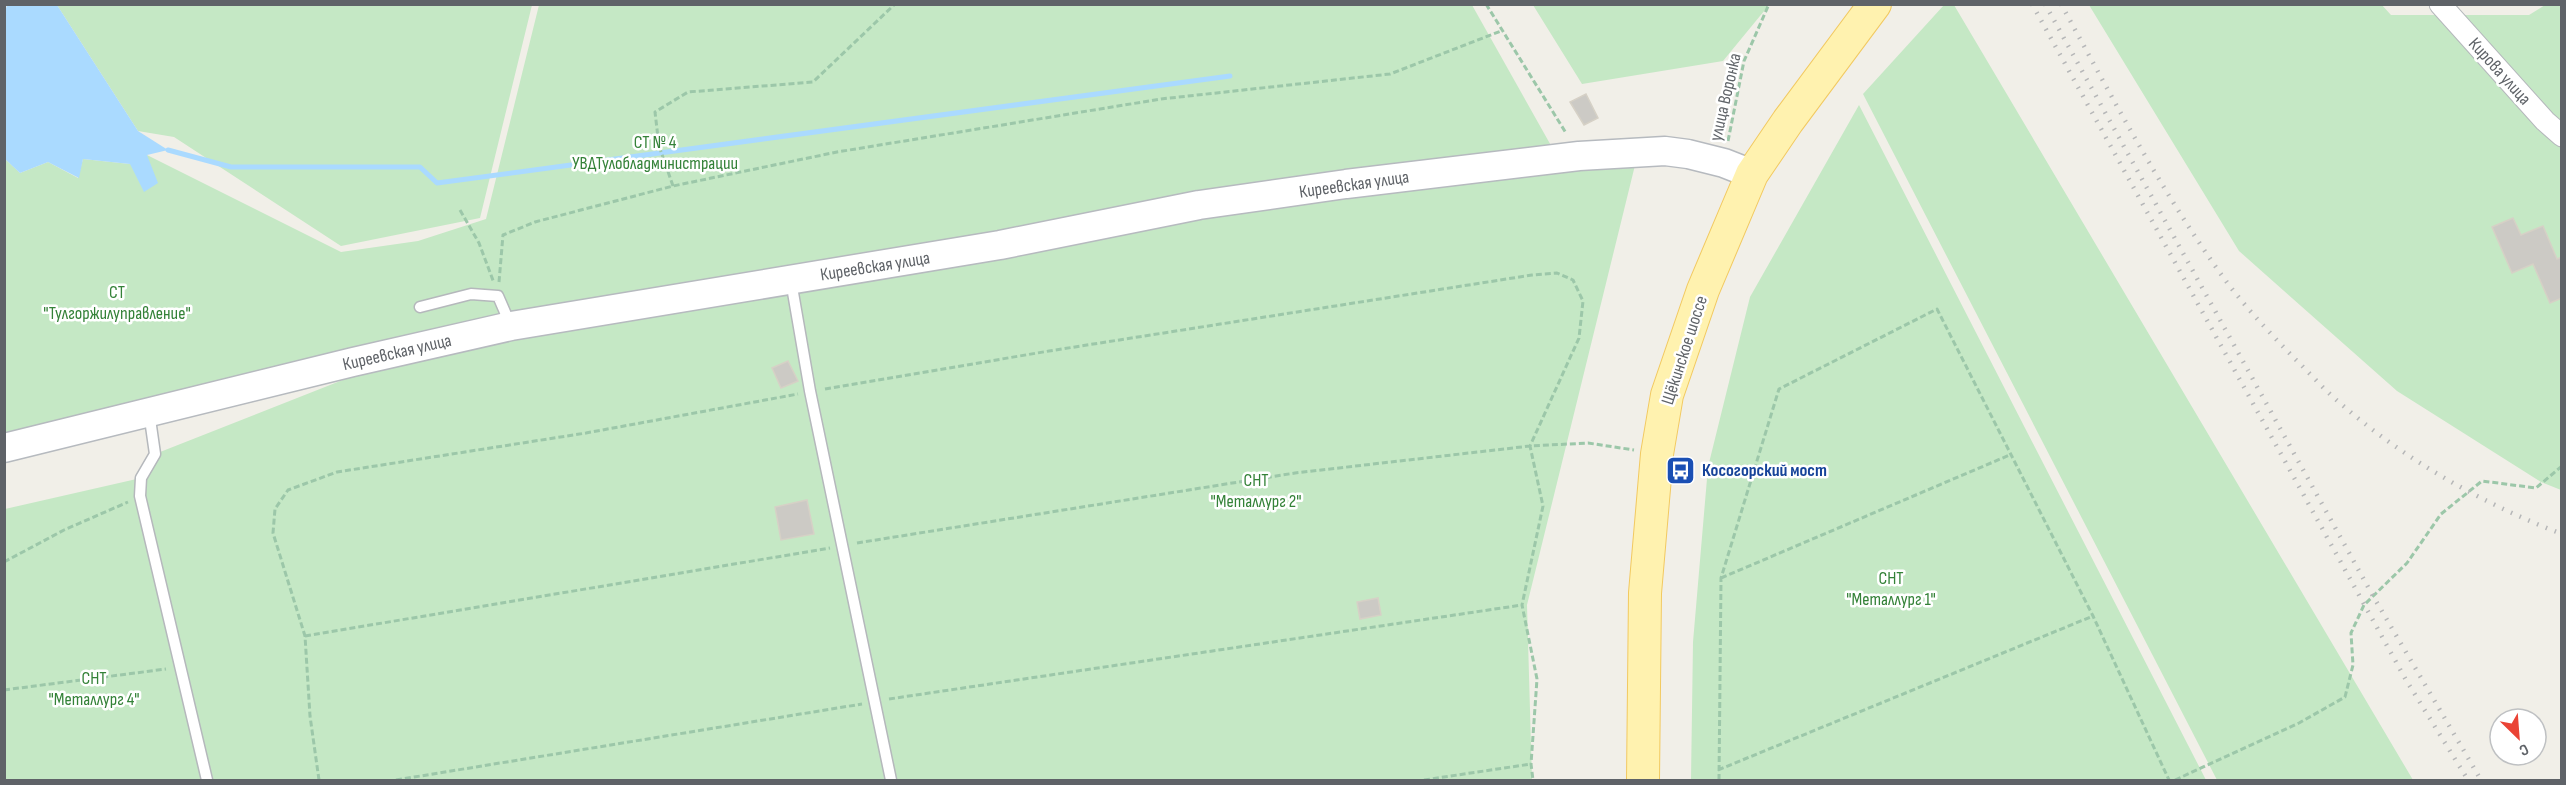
<svg xmlns="http://www.w3.org/2000/svg" width="2566" height="785" font-family="'Sofia Sans Condensed',sans-serif">
	<rect width="100%" height="100%" fill="#f1efe8"/>
	<path fill="#c5e8c5" d="M 2381,4 L 2391,15 L 2529,15 L 2545,5 L 2561,5 L 2561,490 L 2541,482 L 2397,391 L 2239,251 L 2089,5 Z
		M 57,5 L 532,5 L 480,218 L 341,246 L 174,137 L 138,131 Z
		M 539,5 L 1472,5 L 1558,158 L 1638,153 L 1527,605 L 1532,780 L 5,780 L 5,509 L 141,478 L 155,454 L 434,344 L 5,448 L 5,159 L 20,173 L 48,162 L 78,178 L 83,159 L 130,164 L 147,155 L 341,252 L 418,241 L 486,219 Z
		M 1533,5 L 1769,5 L 1723,61 L 1582,84 Z
		M 1944,5 L 1954,5 L 2413,780 L 2217,780 L 1863,94 Z
		M 1859,105 L 2206,780 L 1691,780 L 1693,642 L 1708,467 L 1750,297 Z"/>
	<path fill="#aadaff" d="M 7,5 L 57,5 L 138,131 L 168,150 L 147,155 L 158,183 L 144,192 L 130,164 L 83,159 L 79,178 L 48,162 L 20,173 L 5,159 L 4,16 Z"/>
	<g fill="none" stroke-linecap="round" stroke-linejoin="round">
		<path stroke="#aadaff" stroke-width="5" d="M 168,150 L 231,167 L 420,167 L 437,183 L 1230,76"/>
	</g>
	<path fill="#cccac5" stroke="#d6d1c6" stroke-width="1.5" d="M 1586,94 L 1598,118 L 1584,125 L 1570,102 Z
		M 2513,218 L 2521,235 L 2543,226 L 2557,259 L 2562,257 L 2562,298 L 2550,303 L 2533,264 L 2512,273 L 2492,227 Z
		M 788,361 L 798,381 L 781,388 L 772,368 Z
		M 807,500 L 814,534 L 781,540 L 775,507 Z
		M 1378,598 L 1381,615 L 1360,619 L 1357,602 Z"/>
	<g fill="none" stroke-linecap="round" stroke-linejoin="round">
		<defs>
			<path id="lane" d="M 791,281 L 810,391 L 891,780
				M 420,307 L 471,294 L 498,296 L 511,326
				M 149,412 L 155,454 L 141,478 L 140,496 L 207,780"/>
			<path id="street" d="M 2440,4 L 2545,121 L 2562,136"/>
			<path id="secondary" d="M 4,448 L 353,362 L 511,326 L 1000,245 L 1199,205 L 1346,184 L 1579,156 L 1665,151 L 1688,154 L 1724,163 L 1752,174"/>
			<path id="primary" d="M 1643,780 L 1645,593 L 1657,454 L 1667,395 L 1703,290 L 1752,174 L 1788,121 L 1875,4"/>
		</defs>
		<use href="#lane" stroke="#b5b8bc" stroke-width="13"/>
		<use href="#street" stroke="#b5b8bc" stroke-width="23"/>
		<use href="#secondary" stroke="#b6babf" stroke-width="31"/>
		<use href="#primary" stroke="#f2c960" stroke-width="34"/>
		<path stroke="#9cc7a9" stroke-width="3" stroke-dasharray="6 3" stroke-linecap="butt" d="M 1486,4 L 1566,133
			M 1728,141 L 1744,61 L 1769,4
			M 673,186 L 659,146 L 655,112 L 688,92 L 813,82 L 895,4
			M 460,210 L 479,243 L 494,283
			M 499,282 L 503,235 L 535,222 L 673,186 L 837,152 L 1161,99 L 1390,74 L 1501,31
			M 825,389 L 1049,351 L 1532,275 L 1557,273 L 1573,280 L 1583,301 L 1579,338 L 1530,446 L 1543,506 L 1522,605 L 1537,679 L 1531,764 L 1533,780
			M 857,543 L 1295,473 L 1530,446 L 1588,443 L 1634,450
			M 4,562 L 64,530 L 128,502
			M 1721,578 L 2012,454
			M 305,636 L 830,548
			M 4,690 L 166,669
			M 889,699 L 1522,605
			M 1718,770 L 2093,616
			M 319,780 L 310,716 L 305,636 L 273,533 L 275,509 L 288,490 L 337,472 L 586,433 L 798,394
			M 396,780 L 862,704
			M 1424,780 L 1531,764
			M 1719,780 L 1721,578 L 1779,389 L 1937,309 L 2093,616 L 2169,780
			M 2175,780 L 2299,723 L 2345,697 L 2353,665 L 2351,633 L 2364,605 L 2407,563 L 2441,514 L 2482,481 L 2536,488 L 2562,466"/>
		<use href="#lane" stroke="#fff" stroke-width="10"/>
		<use href="#street" stroke="#fff" stroke-width="21"/>
		<use href="#secondary" stroke="#fff" stroke-width="28"/>
		<use href="#primary" stroke="#fff2af" stroke-width="32"/>
		<path stroke="#b6b7b8" stroke-width="4.5" stroke-dasharray="1.5 8" stroke-linecap="butt" d="M 2032,4 L 2406,680 L 2468,780
			M 2045,4 L 2373,596 L 2481,780
			M 2061,4 C 2112,97 2161,191 2223,277 C 2244,306 2270,333 2295,359 C 2310,373 2324,390 2340,403 C 2405,460 2481,503 2562,534"/>
	</g>
	<defs>
		<symbol id="bus-square" viewBox="-11 -11 22 22"><rect x="-9" y="-9" width="18" height="18" rx="4" fill="#1a4fb4" stroke="#fff"/><path d="M-5-6H5V4H4V6H2V4H-2V6H-4V4H-5ZM-3.5-4V0h7V-4ZM-3.5 1.2v1.5H-2V1.2ZM2 1.2v1.5H3.5V1.2Z" fill="#fff"/></symbol>
	</defs>
	<g fill-rule="evenodd">
		<use href="#bus-square" x="1664" y="454" width="33" height="33"/>
	</g>
	<g text-anchor="middle" stroke-width="5" stroke-linejoin="round" paint-order="stroke">
		<g font-size="18" fill="#5f6368" stroke="#fff">
			<text transform="translate(2500 71) rotate(48)" y="6">Кирова улица</text>
			<text transform="translate(1725 97) rotate(-77)" y="6">улица Воронка</text>
			<text transform="translate(1354 184) rotate(-8)" y="6">Киреевская улица</text>
			<text transform="translate(875 266) rotate(-9)" y="6">Киреевская улица</text>
			<text transform="translate(1684 350) rotate(-72)" y="6">Щёкинское шоссе</text>
			<text transform="translate(397 352) rotate(-13)" y="6">Киреевская улица</text>
		</g>
		<g font-size="18" fill="#348238" stroke="#fff">
			<text x="655" y="148">СТ № 4<tspan x="655" dy="21">УВДТулобладминистрации</tspan></text>
			<text x="117" y="298">СТ<tspan x="117" dy="21">"Тулгоржилуправление"</tspan></text>
			<text x="1256" y="486">СНТ<tspan x="1256" dy="21">"Металлург 2"</tspan></text>
			<text x="1891" y="584">СНТ<tspan x="1891" dy="21">"Металлург 1"</tspan></text>
			<text x="94" y="684">СНТ<tspan x="94" dy="21">"Металлург 4"</tspan></text>
		</g>
		<g font-size="18" font-weight="bold" fill="#164399" stroke="#fff" text-anchor="start">
			<text x="1702" y="476">Косогорский мост</text>
		</g>
	</g>
	<rect width="2566" height="785" fill="none" stroke="#5f6368" stroke-width="12"/>
	<g transform="translate(2518 737) rotate(155)"><circle r="28" fill="#ffffff" stroke="#bfc1c3" stroke-width="1.5"/>
	<path d="M0-4.5L10 22L0 15L-10 22Z" fill="#ea4335"/>
	<text y="-9" font-size="16" font-weight="bold" text-anchor="middle" fill="#5f6368">С</text>
	</g>
</svg>
